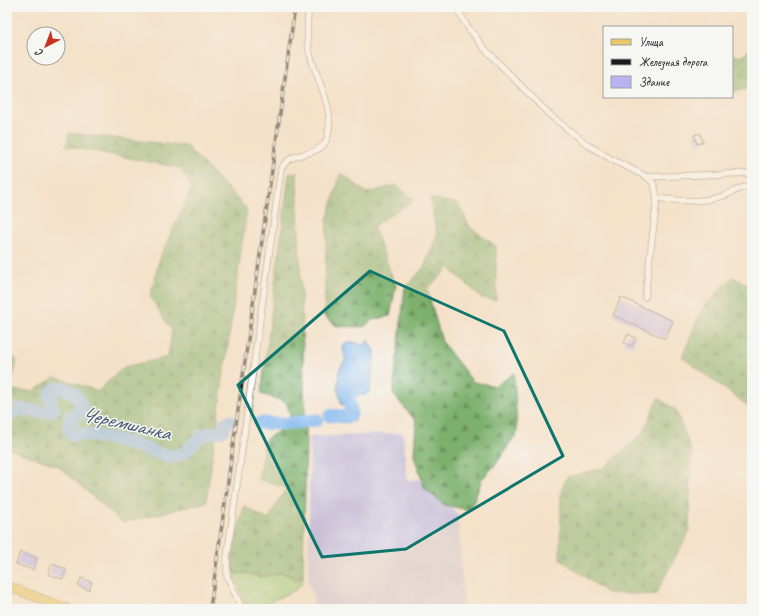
<svg xmlns="http://www.w3.org/2000/svg" width="759" height="616" font-family="Caveat,sans-serif">
	<defs>
		<pattern id="grass-dots" width="8" height="8" patternUnits="userSpaceOnUse"><rect width="8" height="8" fill="#9bcd7d"/><path d="M2 2h.1M6 6h.1" fill="none" stroke="#85af6b" stroke-width="1.8" stroke-linecap="round"/></pattern>
		<pattern id="forest-firs" width="22" height="20" patternUnits="userSpaceOnUse"><rect width="22" height="20" fill="#7cb06c"/><path d="M5 1l3.5 6h-7zM16 11l3.5 6h-7z" fill="#658e58"/></pattern>
	</defs>
	<rect width="100%" height="100%" fill="#f6f6f2"/>
	<filter id="ink" filterUnits="userSpaceOnUse"><feTurbulence type="fractalNoise" baseFrequency=".025" numOctaves="2"/><feDisplacementMap in="SourceGraphic" scale="8" xChannelSelector="R" yChannelSelector="G"/><feConvolveMatrix kernelMatrix="1 2 1 2 8 2 1 2 1" color-interpolation-filters="sRGB"/></filter>
	<filter id="wash" filterUnits="userSpaceOnUse"><feTurbulence type="fractalNoise" baseFrequency=".012" numOctaves="4" result="noise"/><feDisplacementMap in="SourceGraphic" scale="16" xChannelSelector="R" yChannelSelector="G"/><feGaussianBlur stdDeviation="0.9" result="paint"/><feColorMatrix in="noise" values="0 0 0 0 0 0 0 0 0 0 0 0 0 0 0 0 0 1.4 0 .05"/><feComposite in="paint" operator="in"/></filter>
	<g filter="url(#wash)">
		<rect width="100%" height="100%" fill="#f4e1c9"/>
		<path fill="#c9bfd7" d="M 403,433 L 407,480 L 427,479 L 458,515 L 464,609 L 305,609 L 314,602 L 308,580 L 310,437 Z"/>
		<path fill="url(#grass-dots)" stroke="#5c744c" d="M 233,571 L 236,574 L 246,573 L 260,577 L 281,573 L 287,574 L 298,581 L 303,576 L 303,573 C 304,580 302,584 297,589 L 256,609 L 247,609 Z"/>
		<path fill="url(#forest-firs)" stroke="#4c6644" d="M 752,46 L 752,89 L 732,91 L 732,56 L 735,55 L 740,57 L 744,55 Z
			M 69,133 L 186,146 L 247,209 L 206,502 L 123,523 L 58,466 L 7,448 L 7,349 L 17,361 L 10,390 L 34,391 L 55,377 L 98,391 L 124,367 L 168,357 L 172,331 L 150,297 L 160,257 L 192,188 L 181,168 L 66,146 Z
			M 297,172 L 306,442 L 303,575 L 301,579 L 298,581 L 287,574 L 281,573 L 260,577 L 246,573 L 236,574 C 226,565 241,520 244,506 L 268,520 L 286,488 L 258,479 L 265,440 L 292,422 L 286,402 L 261,394 L 289,174 Z
			M 341,173 L 367,193 L 396,185 L 414,200 L 373,226 L 396,286 L 390,316 L 372,320 L 364,327 L 337,326 L 324,316 L 327,220 Z
			M 430,198 L 458,204 L 470,227 L 496,246 L 496,300 L 482,298 L 449,268 L 427,289 L 442,342 L 473,382 L 496,386 L 514,373 L 517,433 L 496,464 L 482,479 L 470,510 L 444,505 L 425,489 L 414,456 L 416,421 L 393,394 L 405,288 L 424,267 L 437,235 Z
			M 732,277 L 752,287 L 752,409 L 682,357 L 702,309 Z
			M 658,398 L 676,410 L 691,450 L 689,532 L 655,595 L 607,593 L 560,559 L 561,491 L 567,477 L 604,468 L 643,433 Z"/>
		<path fill="#81b7f0" stroke="#4e6a86" d="M 368,340 C 369,345 372,346 375,351 C 376,353 370,390 369,392 C 365,397 359,395 354,396 L 351,403 L 342,405 L 338,390 L 339,370 L 345,361 C 346,352 337,344 350,342 C 355,342 358,343 363,346 L 366,344 Z"/>
		<g fill="none" stroke-linecap="round" stroke-linejoin="round">
			<path stroke="#81b7f0" stroke-width="13" d="M 330,416 C 337,414 342,418 349,417 L 351,414 L 349,394
				M 7,417 L 18,410 L 22,409 L 38,412 L 48,412 L 54,409 C 53,401 45,395 55,389 C 69,385 85,399 80,414 L 73,414 L 70,418 L 72,423 L 69,426 L 68,429 L 73,435 L 86,434 L 125,442 L 169,457 L 184,453 L 202,435 L 222,431 L 224,429 L 225,423 L 230,421
				M 260,423 L 284,424 L 317,420"/>
		</g>
		<g id="blocks">
			<path fill="#bab2f1" d="M 700,133 L 703,142 L 697,144 L 694,135 Z
				M 621,297 L 673,321 L 665,339 L 613,315 Z
				M 628,334 L 636,338 L 632,346 L 624,343 Z
				M 20,552 L 37,558 L 33,570 L 16,564 Z
				M 52,564 L 66,569 L 62,579 L 48,574 Z
				M 81,578 L 92,582 L 89,590 L 78,586 Z"/>
		</g>
	</g>
	<g filter="url(#ink)">
		<use href="#blocks" fill-opacity="0" stroke="#887e72" stroke-width="1"/>
		<g fill="none" stroke-linecap="round" stroke-linejoin="round">
			<defs>
				<path id="street" d="M 456,7 L 467,26 L 484,48 L 532,97 L 551,116 L 588,145 L 611,159 L 647,177 L 654,184 L 657,198 L 645,297
					M 647,177 L 752,173
					M 657,198 C 679,201 701,203 723,196 C 733,193 741,186 752,186
					M 242,609 L 227,576 L 227,557 L 281,169 C 291,149 318,158 326,141 C 338,110 315,79 309,50 C 306,35 307,21 309,7"/>
				<path id="primary" d="M 7,586 L 68,609"/>
			</defs>
			<use href="#street" stroke="#887e72" stroke-width="7"/>
			<use href="#primary" stroke="#887e72" stroke-width="10"/>
			<use href="#street" stroke="#fff" stroke-width="5.5"/>
			<use href="#primary" stroke="#eac769" stroke-width="9"/>
			<defs>
				<path id="rail" d="M 210,609 L 295,7"/>
			</defs>
			<use href="#rail" stroke="#1c1c1c" stroke-width="3.5"/>
			<use href="#rail" stroke="#f6f6f2" stroke-width="2" stroke-dasharray="6" stroke-linecap="butt"/>
		</g>
	</g>
	<path d="M0 0H759V616H0ZM 370,271 L 504,331 L 563,456 L 406,549 L 322,557 L 238,385 Z" fill="#f4e1c9" fill-opacity=".55" fill-rule="evenodd"/>
	<path fill="none" stroke="#0f766e" stroke-width="3" stroke-linejoin="round" d="M 370,271 L 504,331 L 563,456 L 406,549 L 322,557 L 238,385 Z"/>
	<g text-anchor="middle" stroke-width="3" stroke-linejoin="round" paint-order="stroke">
		<g font-size="21" font-style="italic" fill="#445a71" stroke="#f6f6f2">
			<text transform="translate(126 423) rotate(13)" y="7">Черемшанка</text>
		</g>
	</g>
	<rect width="759" height="616" fill="none" stroke="#f6f6f2" stroke-width="24"/>
	<rect x="603" y="26" width="130" height="72" fill="#f6f6f2" stroke="#9f9f9c"/>
	<rect x="611" y="39" width="20" height="6" fill="#eac769" stroke="#9f9f9c"/>
	<text x="639" y="46" font-size="12" fill="#1c1c1c">Улица</text>
	<rect x="611" y="59" width="20" height="6" fill="#1c1c1c" stroke="#9f9f9c"/>
	<text x="639" y="66" font-size="12" fill="#1c1c1c">Железная дорога</text>
	<rect x="611" y="76" width="20" height="12" fill="#bab2f1" stroke="#9f9f9c"/>
	<text x="639" y="86" font-size="12" fill="#1c1c1c">Здание</text>
	<g transform="translate(46 46) rotate(222)"><circle r="19" fill="#f6f6f2" stroke="#9f9f9c"/>
	<path d="M0-3L7 15L0 10L-7 15Z" fill="#c8321e"/>
	<text y="-6" font-size="11" font-weight="bold" text-anchor="middle" fill="#1c1c1c">С</text>
	</g>
</svg>
